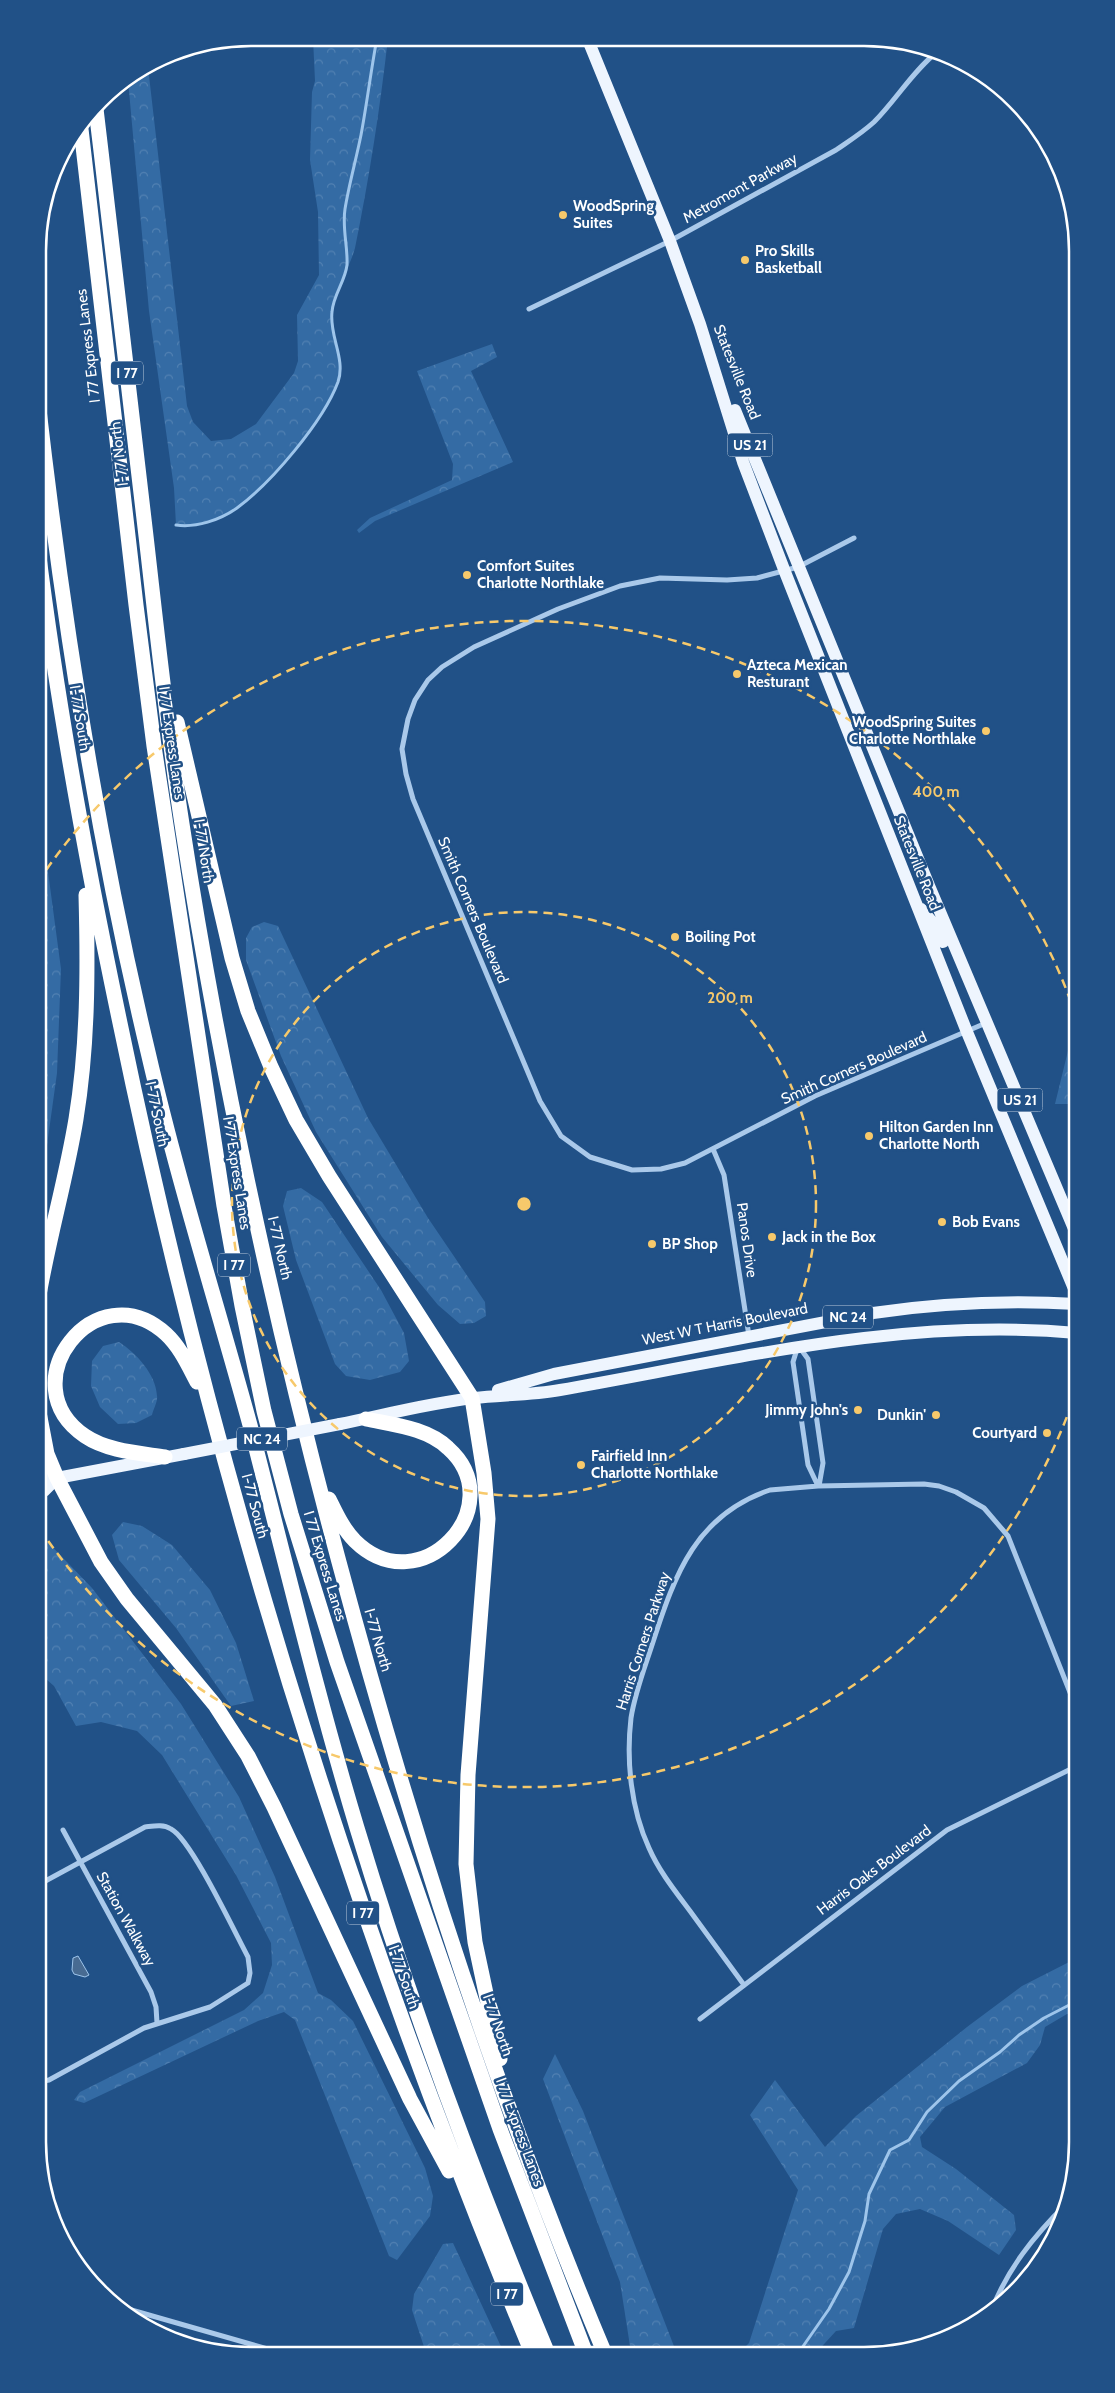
<svg xmlns="http://www.w3.org/2000/svg" width="1115" height="2393" font-family="Cabin,sans-serif">
	<defs>
		<pattern id="forest-crowns" width="20" height="18" patternUnits="userSpaceOnUse" patternTransform="scale(1.25)"><rect width="20" height="18" fill="#346ba4"/><path d="M2 6a3 3 0 1 1 6 0M12 15a3 3 0 1 1 6 0" fill="none" stroke="#5281b2"/></pattern>
	</defs>
	<rect width="100%" height="100%" fill="#215187"/>
	<path fill="url(#forest-crowns)" d="M 313,38 L 388,38 C 380,109 369,179 355,248 C 350,267 337,285 333,304 C 327,331 347,356 338,382 C 324,422 271,483 237,508 C 220,520 196,528 176,525 L 174,488 L 149,311 L 128,80 L 148,67 L 187,406 L 193,422 L 211,441 L 231,439 L 256,424 L 294,373 L 298,361 L 297,315 L 319,275 L 318,212 L 310,160 L 312,92 L 315,81 Z
		M 492,344 L 497,357 L 471,371 L 513,462 L 375,521 L 359,533 L 357,530 L 370,518 L 452,480 L 453,464 L 417,371 Z
		M 38,797 L 61,969 L 57,1073 L 43,1174 L 38,1195 Z
		M 264,922 L 278,926 L 368,1118 L 428,1218 L 485,1302 L 486,1316 L 474,1323 L 460,1324 L 438,1305 L 382,1237 L 316,1132 L 281,1056 L 246,960 L 246,938 L 252,927 Z
		M 1077,1014 L 1077,1104 L 1055,1104 Z
		M 301,1188 L 322,1202 L 381,1290 L 404,1333 L 409,1361 L 400,1372 L 370,1380 L 346,1376 L 335,1364 L 296,1260 L 283,1206 L 287,1191 Z
		M 119,1342 C 136,1353 156,1374 157,1396 C 158,1401 153,1410 152,1415 L 136,1423 L 118,1424 L 100,1407 L 91,1386 L 92,1361 L 103,1346 Z
		M 123,1522 L 142,1526 L 172,1545 L 210,1590 L 236,1643 L 254,1701 L 231,1706 L 176,1628 L 119,1560 L 112,1535 Z
		M 38,1532 L 92,1588 L 181,1704 L 239,1797 L 275,1877 L 318,1993 L 331,2000 L 353,2021 L 425,2168 L 433,2196 L 430,2216 L 397,2260 L 389,2256 L 295,2020 L 284,2012 L 258,2021 L 84,2103 L 74,2100 L 80,2092 L 244,2010 L 263,1993 L 272,1965 L 271,1943 L 236,1875 L 162,1755 L 137,1731 L 101,1722 L 76,1726 L 54,1686 L 38,1672 Z
		M 1077,1958 L 1077,2013 L 1067,2014 L 1045,2027 L 1040,2045 L 1027,2063 L 945,2107 L 920,2137 L 922,2147 L 956,2169 L 1014,2215 L 1016,2230 L 999,2255 L 948,2221 L 920,2209 L 896,2214 L 883,2229 L 854,2328 L 836,2331 L 814,2355 L 737,2355 L 749,2343 L 798,2190 L 750,2115 L 775,2080 L 825,2147 L 856,2116 L 967,2027 L 1022,1986 Z
		M 555,2054 L 583,2111 L 677,2354 L 634,2354 L 630,2346 L 620,2282 L 543,2079 Z
		M 453,2243 L 504,2353 L 426,2353 L 412,2310 L 414,2294 L 443,2244 Z"/>
	<path fill="#486b92" stroke="#9ec5eb" d="M 78,1956 L 89,1975 L 85,1977 L 74,1974 L 72,1970 L 73,1958 Z"/>
	<g fill="none" stroke-linecap="round" stroke-linejoin="round">
		<path stroke="#9ec5eb" stroke-width="3" d="M 176,525 C 196,528 220,520 237,508 C 271,483 323,422 338,382 C 346,359 329,336 332,312 C 333,295 345,282 347,265 C 348,247 342,228 345,209 C 349,184 356,160 361,135 C 367,103 371,70 377,38
			M 797,2355 L 829,2309 L 849,2272 L 865,2221 L 869,2194 L 890,2150 L 909,2140 L 927,2112 L 959,2081 L 1000,2052 L 1019,2035 L 1044,2018 L 1077,2001"/>
		<path stroke="#aac9ea" stroke-width="5" d="M 529,309 L 670,241 L 836,150 C 849,141 862,133 874,122 C 896,100 912,72 937,52
			M 854,538 L 798,567 L 757,578 L 727,580 L 660,578 L 620,586 L 558,609 L 474,647 L 442,667 L 428,680 L 415,700 L 408,719 L 402,749 L 406,774 L 413,799 L 540,1101 L 561,1136 L 590,1157 L 632,1170 L 661,1169 L 685,1163 L 815,1096 L 986,1023
			M 713,1149 L 724,1175 L 749,1336
			M 800,1348 L 808,1359 L 823,1463 L 819,1486
			M 797,1349 L 793,1362 L 808,1465 L 818,1486
			M 63,1830 L 151,1992 L 156,2007 L 157,2023
			M 744,1985 C 726,1960 708,1936 690,1911 C 675,1891 659,1871 649,1848 C 631,1809 626,1761 631,1718 C 635,1692 645,1667 653,1642 C 675,1574 696,1515 770,1490 L 818,1486 L 924,1484 L 939,1486 L 956,1492 L 984,1508 L 1008,1536 L 1077,1710
			M 700,2019 L 947,1830 L 1077,1766
			M 38,2082 L 49,2080 L 144,2028 L 210,2007 L 248,1983 L 250,1973 L 248,1957 C 235,1933 191,1839 171,1829 C 163,1824 154,1826 145,1827 L 38,1885
			M 114,2305 L 278,2352
			M 991,2312 C 1007,2269 1034,2236 1066,2204"/>
		<path stroke="#eef5fe" stroke-width="12" d="M 588,40 L 670,241 L 700,324 L 743,462 L 785,572 L 967,1032 L 1077,1296
			M 735,410 L 930,888 L 1077,1236
			M 921,909 L 938,929 L 943,942
			M 498,1390 L 554,1374 L 873,1313 C 941,1303 1008,1300 1077,1304
			M 340,1424 C 384,1415 429,1403 474,1398 C 502,1395 532,1395 560,1390 C 732,1360 901,1317 1077,1333
			M 38,1474 L 57,1478 L 184,1454
			M 38,1493 L 44,1491 L 57,1478"/>
		<path stroke="#fff" stroke-width="15" d="M 96,109 C 113,251 129,393 146,536 C 157,632 167,728 182,824 C 220,1072 274,1319 339,1562 C 411,1831 497,2097 605,2354
			M 81,129 L 136,605 L 154,746 L 224,1206 L 242,1306 L 264,1411 L 291,1514 L 337,1662 L 500,2129 L 586,2354
			M 38,401 C 63,620 97,838 148,1052 C 177,1178 216,1301 250,1425 C 285,1560 317,1695 357,1828 C 411,2007 476,2181 548,2354
			M 38,549 C 58,709 87,866 120,1023 C 214,1479 353,1923 532,2353
			M 177,722 L 232,958 L 248,1011 L 271,1067 L 296,1120 L 329,1176 L 472,1398 L 484,1473 L 488,1519 L 468,1775 L 466,1864 L 475,1942 L 500,2059
			M 38,1301 C 48,1240 66,1180 76,1119 C 88,1045 88,970 86,895
			M 38,1407 L 47,1454 L 57,1478 L 101,1562 L 127,1599 L 215,1705 L 248,1756 L 274,1807 L 410,2099 L 449,2171
			M 165,1457 C 139,1453 107,1451 85,1436 C 8,1384 96,1270 166,1334 C 180,1347 188,1365 197,1382
			M 329,1499 C 336,1513 343,1529 355,1541 C 420,1605 513,1506 448,1448 C 427,1428 394,1425 366,1419"/>
		<path stroke="#eef5fe" stroke-width="12" d="M 184,1454 L 340,1424"/>
	</g>
	<g fill="none" stroke="#f7c96b" stroke-width="2.5" stroke-dasharray="9 6">
		<circle cx="524" cy="1204" r="292"/>
		<path d="M1077 1389A583 583 0 0 1 38 1526M38 882A583 583 0 0 1 1077 1019"/>
	</g>
	<g fill="#f7c96b" stroke="#215187" stroke-width="2">
		<circle cx="563" cy="215" r="5"/>
		<circle cx="745" cy="260" r="5"/>
		<circle cx="467" cy="575" r="5"/>
		<circle cx="737" cy="674" r="5"/>
		<circle cx="986" cy="731" r="5"/>
		<circle cx="675" cy="937" r="5"/>
		<circle cx="869" cy="1136" r="5"/>
		<circle cx="942" cy="1222" r="5"/>
		<circle cx="772" cy="1237" r="5"/>
		<circle cx="652" cy="1244" r="5"/>
		<circle cx="858" cy="1410" r="5"/>
		<circle cx="936" cy="1415" r="5"/>
		<circle cx="1047" cy="1433" r="5"/>
		<circle cx="581" cy="1465" r="5"/>
	</g>
	<g text-anchor="middle" stroke-width="5" stroke-linejoin="round" paint-order="stroke">
		<g fill="#215187" stroke="#bccbdb" stroke-width="1">
			<rect x="111" y="361.5" width="32" height="23" rx="4"/>
			<rect x="727.5" y="433.5" width="45" height="23" rx="4"/>
			<rect x="997.5" y="1088.5" width="45" height="23" rx="4"/>
			<rect x="218" y="1253.5" width="32" height="23" rx="4"/>
			<rect x="823" y="1305.5" width="50" height="23" rx="4"/>
			<rect x="237" y="1427.5" width="50" height="23" rx="4"/>
			<rect x="347" y="1901.5" width="32" height="23" rx="4"/>
			<rect x="491" y="2282.5" width="32" height="23" rx="4"/>
		</g>
		<g font-size="14" font-weight="bold" fill="#fff">
			<text x="127" y="378">I 77</text>
			<text x="750" y="450">US 21</text>
			<text x="1020" y="1105">US 21</text>
			<text x="234" y="1270">I 77</text>
			<text x="848" y="1322">NC 24</text>
			<text x="262" y="1444">NC 24</text>
			<text x="363" y="1918">I 77</text>
			<text x="507" y="2299">I 77</text>
		</g>
		<g font-size="15" fill="#fff" stroke="#215187">
			<text transform="translate(740 188) rotate(-29)" y="5">Metromont Parkway</text>
			<text transform="translate(88 346) rotate(-97)" y="5">I 77 Express Lanes</text>
			<text transform="translate(737 372) rotate(68)" y="5">Statesville Road</text>
			<text transform="translate(119 454) rotate(-97)" y="5">I-77 North</text>
			<text transform="translate(80 718) rotate(81)" y="5">I-77 South</text>
			<text transform="translate(172 743) rotate(82)" y="5">I 77 Express Lanes</text>
			<text transform="translate(204 851) rotate(81)" y="5">I-77 North</text>
			<text transform="translate(917 863) rotate(68)" y="5">Statesville Road</text>
			<text transform="translate(473 910) rotate(67)" y="5">Smith Corners Boulevard</text>
			<text transform="translate(854 1068) rotate(-24)" y="5">Smith Corners Boulevard</text>
			<text transform="translate(157 1114) rotate(78)" y="5">I-77 South</text>
			<text transform="translate(237 1173) rotate(81)" y="5">I 77 Express Lanes</text>
			<text transform="translate(747 1240) rotate(82)" y="5">Panos Drive</text>
			<text transform="translate(280 1248) rotate(77)" y="5">I-77 North</text>
			<text transform="translate(725 1324) rotate(-11)" y="5">West W T Harris Boulevard</text>
			<text transform="translate(255 1506) rotate(75)" y="5">I-77 South</text>
			<text transform="translate(325 1566) rotate(73)" y="5">I 77 Express Lanes</text>
			<text transform="translate(378 1640) rotate(74)" y="5">I-77 North</text>
			<text transform="translate(643 1641) rotate(-72)" y="5">Harris Corners Parkway</text>
			<text transform="translate(874 1870) rotate(-37)" y="5">Harris Oaks Boulevard</text>
			<text transform="translate(126 1919) rotate(61)" y="5">Station Walkway</text>
			<text transform="translate(404 1977) rotate(71)" y="5">I-77 South</text>
			<text transform="translate(498 2025) rotate(71)" y="5">I-77 North</text>
			<text transform="translate(520 2132) rotate(70)" y="5">I 77 Express Lanes</text>
		</g>
		<g font-size="15" font-weight="bold" fill="#fff" stroke="#215187" text-anchor="start">
			<text x="573" y="211">WoodSpring<tspan x="573" dy="17">Suites</tspan></text>
			<text x="755" y="256">Pro Skills<tspan x="755" dy="17">Basketball</tspan></text>
			<text x="477" y="571">Comfort Suites<tspan x="477" dy="17">Charlotte Northlake</tspan></text>
			<text x="747" y="670">Azteca Mexican<tspan x="747" dy="17">Resturant</tspan></text>
			<text x="976" y="727" text-anchor="end">WoodSpring Suites<tspan x="976" dy="17">Charlotte Northlake</tspan></text>
			<text x="685" y="942">Boiling Pot</text>
			<text x="879" y="1132">Hilton Garden Inn<tspan x="879" dy="17">Charlotte North</tspan></text>
			<text x="952" y="1227">Bob Evans</text>
			<text x="782" y="1242">Jack in the Box</text>
			<text x="662" y="1249">BP Shop</text>
			<text x="848" y="1415" text-anchor="end">Jimmy John's</text>
			<text x="926" y="1420" text-anchor="end">Dunkin'</text>
			<text x="1037" y="1438" text-anchor="end">Courtyard</text>
			<text x="591" y="1461">Fairfield Inn<tspan x="591" dy="17">Charlotte Northlake</tspan></text>
		</g>
	</g>
	<path d="M0 0H1115V2393H0ZM251 46H864A205 205 0 0 1 1069 251V2142A205 205 0 0 1 864 2347H251A205 205 0 0 1 46 2142V251A205 205 0 0 1 251 46Z" fill="#215187" fill-rule="evenodd"/>
	<path fill="none" stroke="#fff" stroke-width="2.5" d="M251 46H864A205 205 0 0 1 1069 251V2142A205 205 0 0 1 864 2347H251A205 205 0 0 1 46 2142V251A205 205 0 0 1 251 46Z"/>
	<circle cx="524" cy="1204" r="8" fill="#f7c96b" stroke="#215187" stroke-width="2.5"/>
	<g font-size="15" text-anchor="middle" font-weight="bold" fill="#f7c96b" stroke="#215187" stroke-width="5" stroke-linejoin="round" paint-order="stroke">
		<text x="936" y="797">400 m</text>
		<text x="730" y="1003">200 m</text>
	</g>
</svg>
